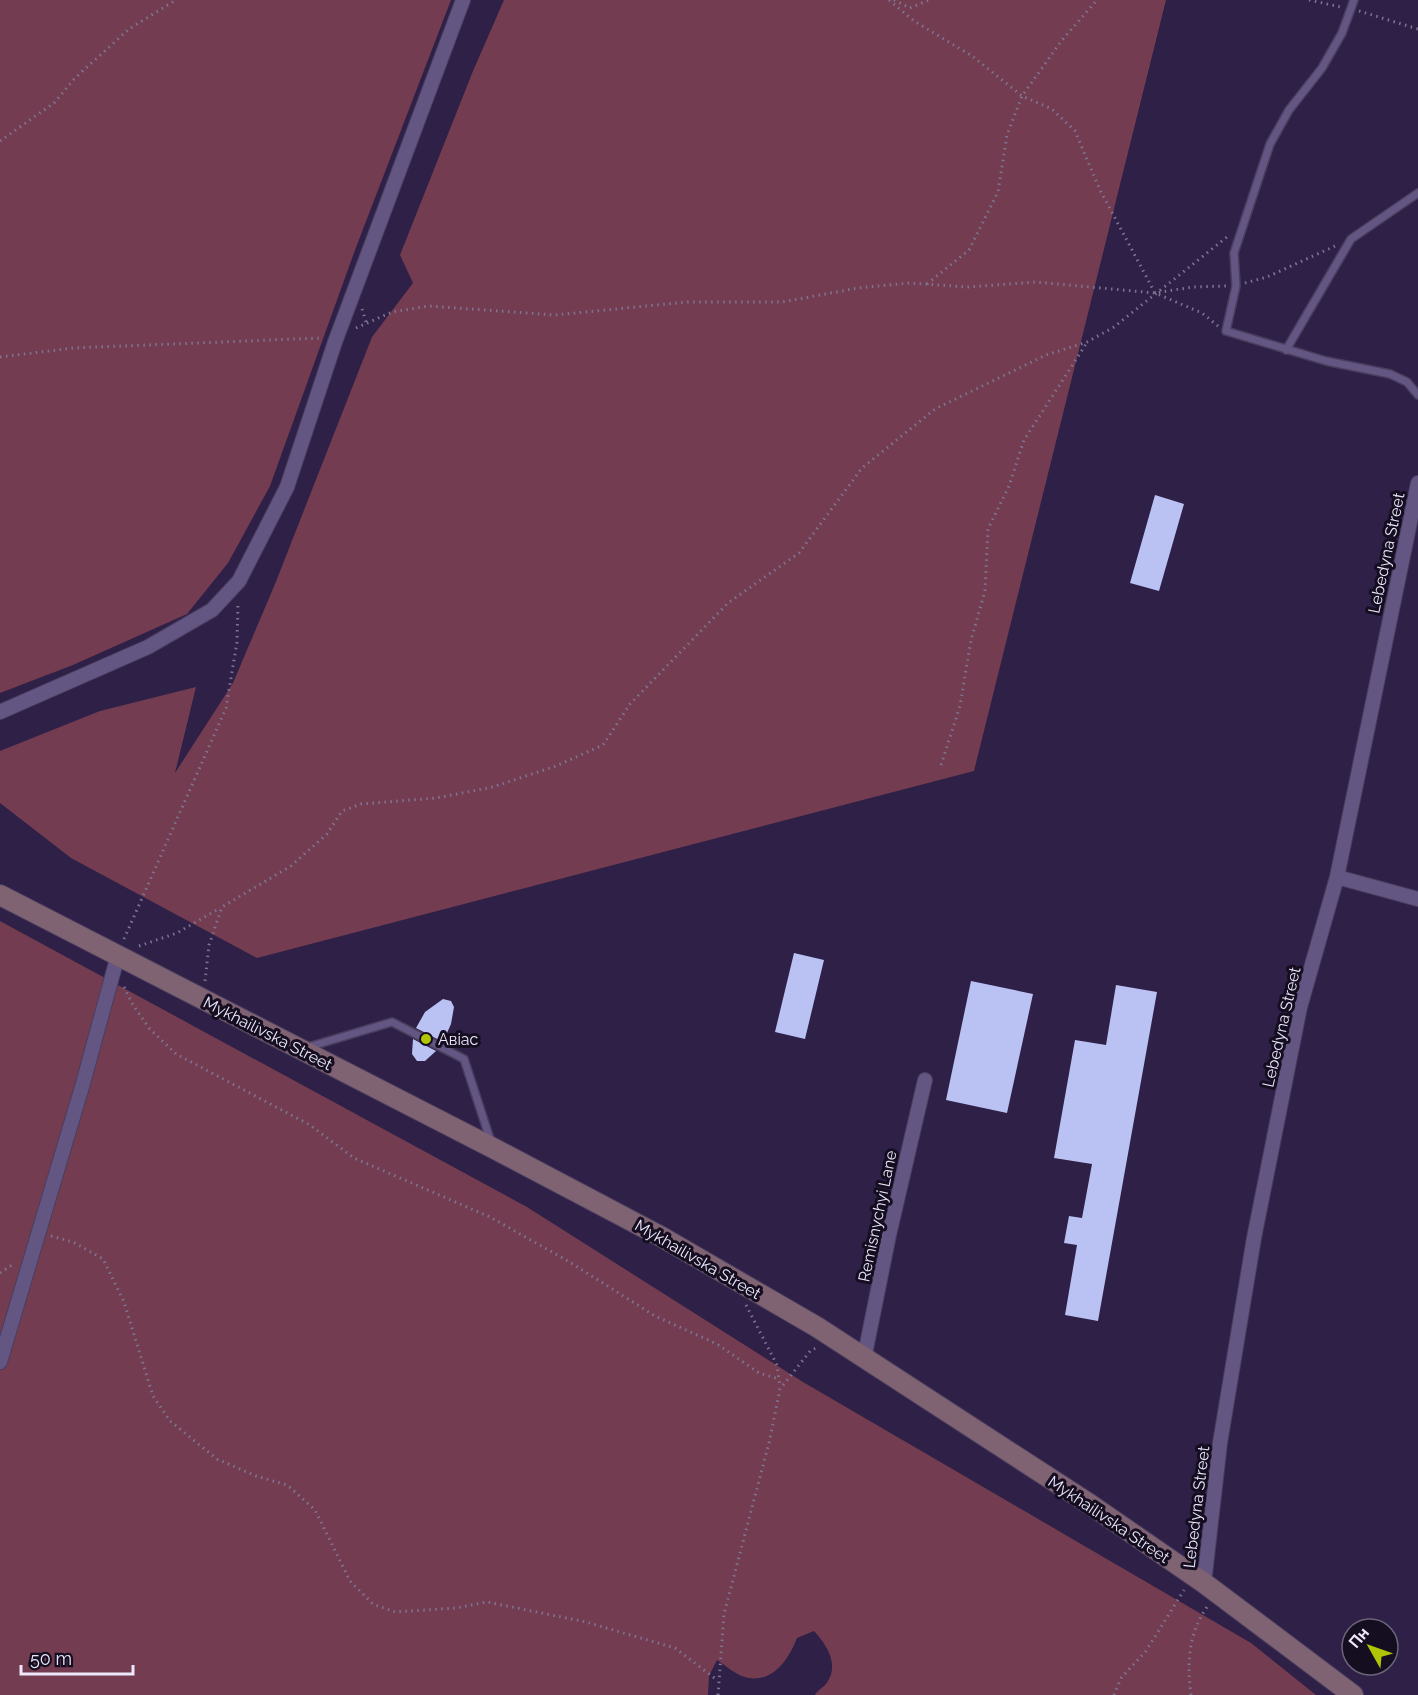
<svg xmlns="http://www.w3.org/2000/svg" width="1418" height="1695" font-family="Raleway,sans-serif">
	<rect width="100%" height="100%" fill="#2e2047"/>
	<path fill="#733c50" d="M 0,0 L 451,0 L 355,250 L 270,486 L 228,563 L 187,614 L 73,665 L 0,693 Z
		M 504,0 L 1166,0 L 974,771 L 257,958 L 71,858 L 0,803 L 0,751 L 100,711 L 196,687 L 175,773 L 233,683 L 275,584 L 372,337 L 413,283 L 400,255 L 473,71 Z
		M 0,921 L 527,1207 L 803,1382 L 1251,1643 L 1316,1695 L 815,1695 C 818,1689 825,1687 828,1681 C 839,1663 826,1644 814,1631 L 797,1638 C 789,1659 772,1685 745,1677 C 736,1675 725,1665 717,1660 L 709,1676 L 708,1695 L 0,1695 Z"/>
	<path fill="#bac2f4" d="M 1155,495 L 1184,504 L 1159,591 L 1130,583 Z
		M 794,953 L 824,960 L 805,1039 L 775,1032 Z
		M 971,981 L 1033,994 L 1007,1113 L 946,1100 Z
		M 1116,985 L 1157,992 L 1098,1321 L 1065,1315 L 1077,1245 L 1064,1243 L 1069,1216 L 1082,1218 L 1092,1164 L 1054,1158 L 1075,1040 L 1106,1045 Z
		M 443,999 L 451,1001 L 454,1007 L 451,1024 L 443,1042 L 416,1028 L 425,1012 Z
		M 413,1039 L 436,1051 L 425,1061 L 417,1061 L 412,1054 Z"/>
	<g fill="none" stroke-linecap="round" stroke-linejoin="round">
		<defs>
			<path id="service" d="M 1354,0 L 1342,33 L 1322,68 L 1289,110 L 1270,144 L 1234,253 L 1236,286 L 1226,331 L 1326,361 L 1390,374 L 1407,382 L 1418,395
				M 1286,350 L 1351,239 L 1418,193
				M 305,1048 L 392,1022 L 464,1059 L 491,1142"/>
			<path id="minor" d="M 0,712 L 148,647 L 212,610 L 239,581 L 287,487 L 335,342 L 463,0
				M 1337,877 L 1418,899
				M 864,1359 L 889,1235 L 925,1080
				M 0,1362 L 82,1087 L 118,955
				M 1204,1583 L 1220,1443 L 1254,1238 L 1300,1007 L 1337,877 L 1418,483"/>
			<path id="secondary" d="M 0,895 L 493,1148 L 660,1236 L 817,1327 L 1091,1505 L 1204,1583 L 1353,1695"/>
		</defs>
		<use href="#service" stroke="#4a3e5f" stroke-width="10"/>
		<use href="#minor" stroke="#4a3e5f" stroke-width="16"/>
		<use href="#secondary" stroke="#4a3e5f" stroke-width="22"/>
		<path stroke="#7f7493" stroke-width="3" stroke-dasharray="1.5 4.5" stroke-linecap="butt" d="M 889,0 L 914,21 L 972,56 L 1022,96 L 1052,109 L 1075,131 L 1100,190 L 1155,293 L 1202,313 L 1218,326
			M 894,0 L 910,8 L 929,0
			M 1309,0 L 1341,7
			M 1359,11 L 1418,29
			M 0,141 L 54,103 L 75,78 L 129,29 L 176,0
			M 1245,283 L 1267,277 L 1335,246
			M 927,284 L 969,250 L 998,192 L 1007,135 L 1022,96 L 1062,40 L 1097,0
			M 362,309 L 366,322
			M 356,328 L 392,312 L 429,306 L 555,315 L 687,302 L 782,302 L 858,288 L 909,283 L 968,287 L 1036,282 L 1155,293 L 1193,287 L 1226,286
			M 0,357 L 73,348 L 321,338
			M 941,765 L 960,706 L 971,640 L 985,591 L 988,529 L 1009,486 L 1024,440 L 1086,344
			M 124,939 L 226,708 L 237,642 L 238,602
			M 139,946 L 177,933 L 220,908
			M 205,981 L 209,945 L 222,907 L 291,866 L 327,834 L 342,811 L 361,804 L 436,798 L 493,787 L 556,766 L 603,745 L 630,704 L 728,603 L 799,553 L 862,468 L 935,409 L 1046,355 L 1087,342 L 1114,327 L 1227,237
			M 124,987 L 133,1005 L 149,1028 L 176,1054 L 310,1125 L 354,1158 L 490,1217 L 568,1261 L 655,1316 L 717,1344 L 759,1373 L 779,1379
			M 51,1236 L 73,1242 L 103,1259 L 124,1302 L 153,1396 L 170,1421 L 217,1459 L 256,1476 L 287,1485 L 315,1510 L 350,1581 L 373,1604 L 395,1612 L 456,1608 L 487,1602 L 586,1622 L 675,1648 L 717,1680
			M 0,1273 L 15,1263
			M 746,1305 L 777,1365 L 780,1387
			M 718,1695 L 724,1614 L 769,1443 L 780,1389 L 811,1350 L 819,1347
			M 1114,1695 L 1121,1678 L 1146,1651 L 1184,1590
			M 1191,1695 C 1187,1663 1188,1634 1207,1607"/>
		<use href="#service" stroke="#635682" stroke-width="7"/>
		<use href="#minor" stroke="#635682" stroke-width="14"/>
		<use href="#secondary" stroke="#806372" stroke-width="20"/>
	</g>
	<circle fill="#afc506" stroke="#140e20" stroke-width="2" cx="426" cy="1039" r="6"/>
	<g text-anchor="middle" stroke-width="6" stroke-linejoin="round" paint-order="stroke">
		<g font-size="16" fill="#ede7fc" stroke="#140e20">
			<text transform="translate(1386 553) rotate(-78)" y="6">Lebedyna Street</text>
			<text transform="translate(1281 1027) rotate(-77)" y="6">Lebedyna Street</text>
			<text transform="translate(268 1033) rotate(27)" y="6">Mykhailivska Street</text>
			<text transform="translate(877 1216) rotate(-78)" y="6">Remisnychyi Lane</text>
			<text transform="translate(698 1259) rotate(30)" y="6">Mykhailivska Street</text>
			<text transform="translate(1196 1507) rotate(-83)" y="6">Lebedyna Street</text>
			<text transform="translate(1109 1519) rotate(34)" y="6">Mykhailivska Street</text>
		</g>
		<g font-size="16" fill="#ede7fc" stroke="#140e20" text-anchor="start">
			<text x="438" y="1045">Авіас</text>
		</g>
	</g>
	<g transform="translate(1370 1647) rotate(310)"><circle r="28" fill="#140e20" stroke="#6b6578" stroke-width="1.5"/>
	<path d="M0-4.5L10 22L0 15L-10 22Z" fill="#afc506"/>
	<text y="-9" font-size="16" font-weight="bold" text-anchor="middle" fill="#ede7fc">Пн</text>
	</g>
	<path d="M21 1665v9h112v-9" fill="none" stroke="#ede7fc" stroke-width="3"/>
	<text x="30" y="1665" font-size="18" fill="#ede7fc" stroke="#140e20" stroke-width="4.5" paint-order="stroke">50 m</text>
</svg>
